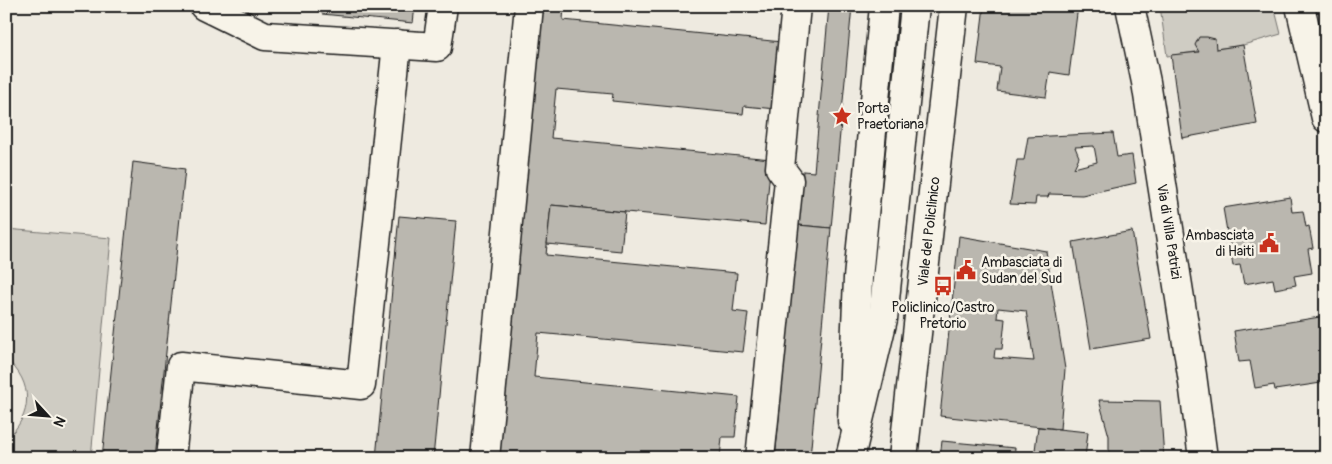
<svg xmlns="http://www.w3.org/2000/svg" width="1332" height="464" font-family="Pangolin,sans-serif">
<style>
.green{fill:#cfccc3;stroke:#767470}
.building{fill:#bab7af;stroke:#1c1c1c;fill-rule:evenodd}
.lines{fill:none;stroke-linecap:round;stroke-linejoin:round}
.minor-casing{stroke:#1c1c1c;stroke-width:31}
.major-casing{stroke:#1c1c1c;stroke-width:31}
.minor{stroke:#f7f3e8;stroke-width:28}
.major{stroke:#f7f3e8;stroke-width:28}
.labels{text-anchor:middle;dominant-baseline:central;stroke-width:5;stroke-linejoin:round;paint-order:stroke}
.poi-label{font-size:14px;fill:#1c1c1c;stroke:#f7f3e8;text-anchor:start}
.street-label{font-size:14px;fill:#1c1c1c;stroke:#f7f3e8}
</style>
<rect width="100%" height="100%" fill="#eeeae0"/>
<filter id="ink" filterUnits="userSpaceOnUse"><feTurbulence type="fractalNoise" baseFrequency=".02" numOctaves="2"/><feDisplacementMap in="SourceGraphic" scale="10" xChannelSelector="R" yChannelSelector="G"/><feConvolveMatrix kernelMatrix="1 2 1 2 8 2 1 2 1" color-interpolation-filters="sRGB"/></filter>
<g filter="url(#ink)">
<g class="green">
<path d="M1160,6H1274L1281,34L1243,45L1167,56Z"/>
<path d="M6,229L111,238L91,458H6V439C33,416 34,382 6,359Z"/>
</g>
<g class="building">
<path d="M322,6H415L413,23L322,14Z"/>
<path d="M538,6H564L563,20L782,42L776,109L744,106L743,114L612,101L613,94L556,89L551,138L771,159L765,225L551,205L546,255L737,273L733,311L748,313L743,352L538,333L534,377L739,397L735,437H722L720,458H552L527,455L526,458H494Z"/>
<path d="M829,6H852L831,228L798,225L803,171L814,172Z"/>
<path d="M984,6H1078L1069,75L1050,72L1046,97L997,91L1000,67L977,64Z"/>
<path d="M1199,37H1207L1215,39L1216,49L1243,45L1257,124L1182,138L1171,55L1199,52L1195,45Z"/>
<path d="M1113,133L1117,157L1132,155L1136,183L1082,195L1049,194L1048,197H1036L1035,205L1010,204L1017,160H1024L1028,137ZM1094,146L1097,162L1074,168L1079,157L1075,147Z"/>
<path d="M133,162L185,169L155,458H102Z"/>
<path d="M1290,197L1292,212L1303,211L1306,227L1309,226L1313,248L1308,249L1312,273L1294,276L1296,285L1275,289L1273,279L1244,284L1240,265L1233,266L1223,208Z"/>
<path d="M551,205L625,212L621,251L547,244Z"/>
<path d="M399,216L456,221L433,458H376Z"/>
<path d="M798,225L831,228L810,458H775Z"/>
<path d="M1132,231L1151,339L1091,349L1073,242Z"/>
<path d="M959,236L1046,251L1065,369L1060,429L940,416ZM998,308L1026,311L1034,361L994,358L995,349H1002L1005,319L997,318Z"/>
<path d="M1326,316V377L1320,378L1321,383L1275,390L1274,385L1255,388L1250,361L1239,362L1234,331Z"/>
<path d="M1099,400L1160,401L1164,458H1109V436Z"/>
<path d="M1038,427L1088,432L1085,458H1034Z"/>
<path d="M942,441L1015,448L1014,458H940Z"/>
</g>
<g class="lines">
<defs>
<g id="minor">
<path d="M204,6L265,36L437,47L443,6"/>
<path id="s1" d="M1130,6L1146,82L1192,375L1203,458"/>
<path d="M1300,6L1326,118"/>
<path d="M852,421L858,278L884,6"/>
<path d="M171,458L181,366L361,385L397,44"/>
<path d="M485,458L529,6"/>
<path d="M760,458L789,180L780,168L796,6"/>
</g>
<g id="major">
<path d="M850,458L883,319L915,6"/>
<path id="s2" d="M903,458L954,6"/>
</g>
</defs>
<use href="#minor" class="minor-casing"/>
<use href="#major" class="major-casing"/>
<use href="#minor" class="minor"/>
<use href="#major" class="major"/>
</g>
</g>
<defs>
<symbol id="sight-bare" viewBox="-9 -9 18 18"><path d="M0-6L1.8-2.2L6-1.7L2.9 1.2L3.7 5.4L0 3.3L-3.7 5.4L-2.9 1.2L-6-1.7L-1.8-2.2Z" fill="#c8321e" stroke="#f7f3e8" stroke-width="2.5" paint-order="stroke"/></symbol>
<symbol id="civic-bare" viewBox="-9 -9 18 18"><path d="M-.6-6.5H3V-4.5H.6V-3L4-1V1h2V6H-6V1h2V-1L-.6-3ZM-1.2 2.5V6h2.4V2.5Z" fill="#c8321e" stroke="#f7f3e8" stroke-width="2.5" paint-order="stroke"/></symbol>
<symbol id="bus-bare" viewBox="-9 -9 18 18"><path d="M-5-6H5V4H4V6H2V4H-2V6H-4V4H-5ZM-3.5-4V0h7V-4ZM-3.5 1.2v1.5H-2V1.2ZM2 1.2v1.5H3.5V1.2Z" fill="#c8321e" stroke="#f7f3e8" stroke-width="2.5" paint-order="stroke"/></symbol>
</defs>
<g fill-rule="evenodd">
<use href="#sight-bare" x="828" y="102" width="28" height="28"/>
<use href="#civic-bare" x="1255" y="229" width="28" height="28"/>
<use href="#civic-bare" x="952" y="256" width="28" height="28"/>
<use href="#bus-bare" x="929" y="272" width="28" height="28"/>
</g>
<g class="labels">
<g class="poi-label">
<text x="857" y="108">Porta<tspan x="857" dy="16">Praetoriana</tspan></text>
<text x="1254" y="235" text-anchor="end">Ambasciata<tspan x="1254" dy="16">di Haiti</tspan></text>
<text x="981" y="262">Ambasciata di<tspan x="981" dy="16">Sudan del Sud</tspan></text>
<text x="943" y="307" text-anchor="middle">Policlinico/Castro<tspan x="943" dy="16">Pretorio</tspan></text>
</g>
<g class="street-label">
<text stroke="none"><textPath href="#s2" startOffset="228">Viale del Policlinico</textPath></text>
<text stroke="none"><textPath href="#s1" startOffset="229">Via di Villa Patrizi</textPath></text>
</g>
</g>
<rect width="1332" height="464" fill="none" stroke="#f7f3e8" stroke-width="25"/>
<rect x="12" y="12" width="1307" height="439" fill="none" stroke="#1c1c1c" stroke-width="2" filter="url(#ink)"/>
<g transform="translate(48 416) rotate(116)" stroke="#f7f3e8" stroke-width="4" paint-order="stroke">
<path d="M0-4L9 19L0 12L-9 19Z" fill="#1c1c1c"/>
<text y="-8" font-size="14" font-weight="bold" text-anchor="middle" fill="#1c1c1c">N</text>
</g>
</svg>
